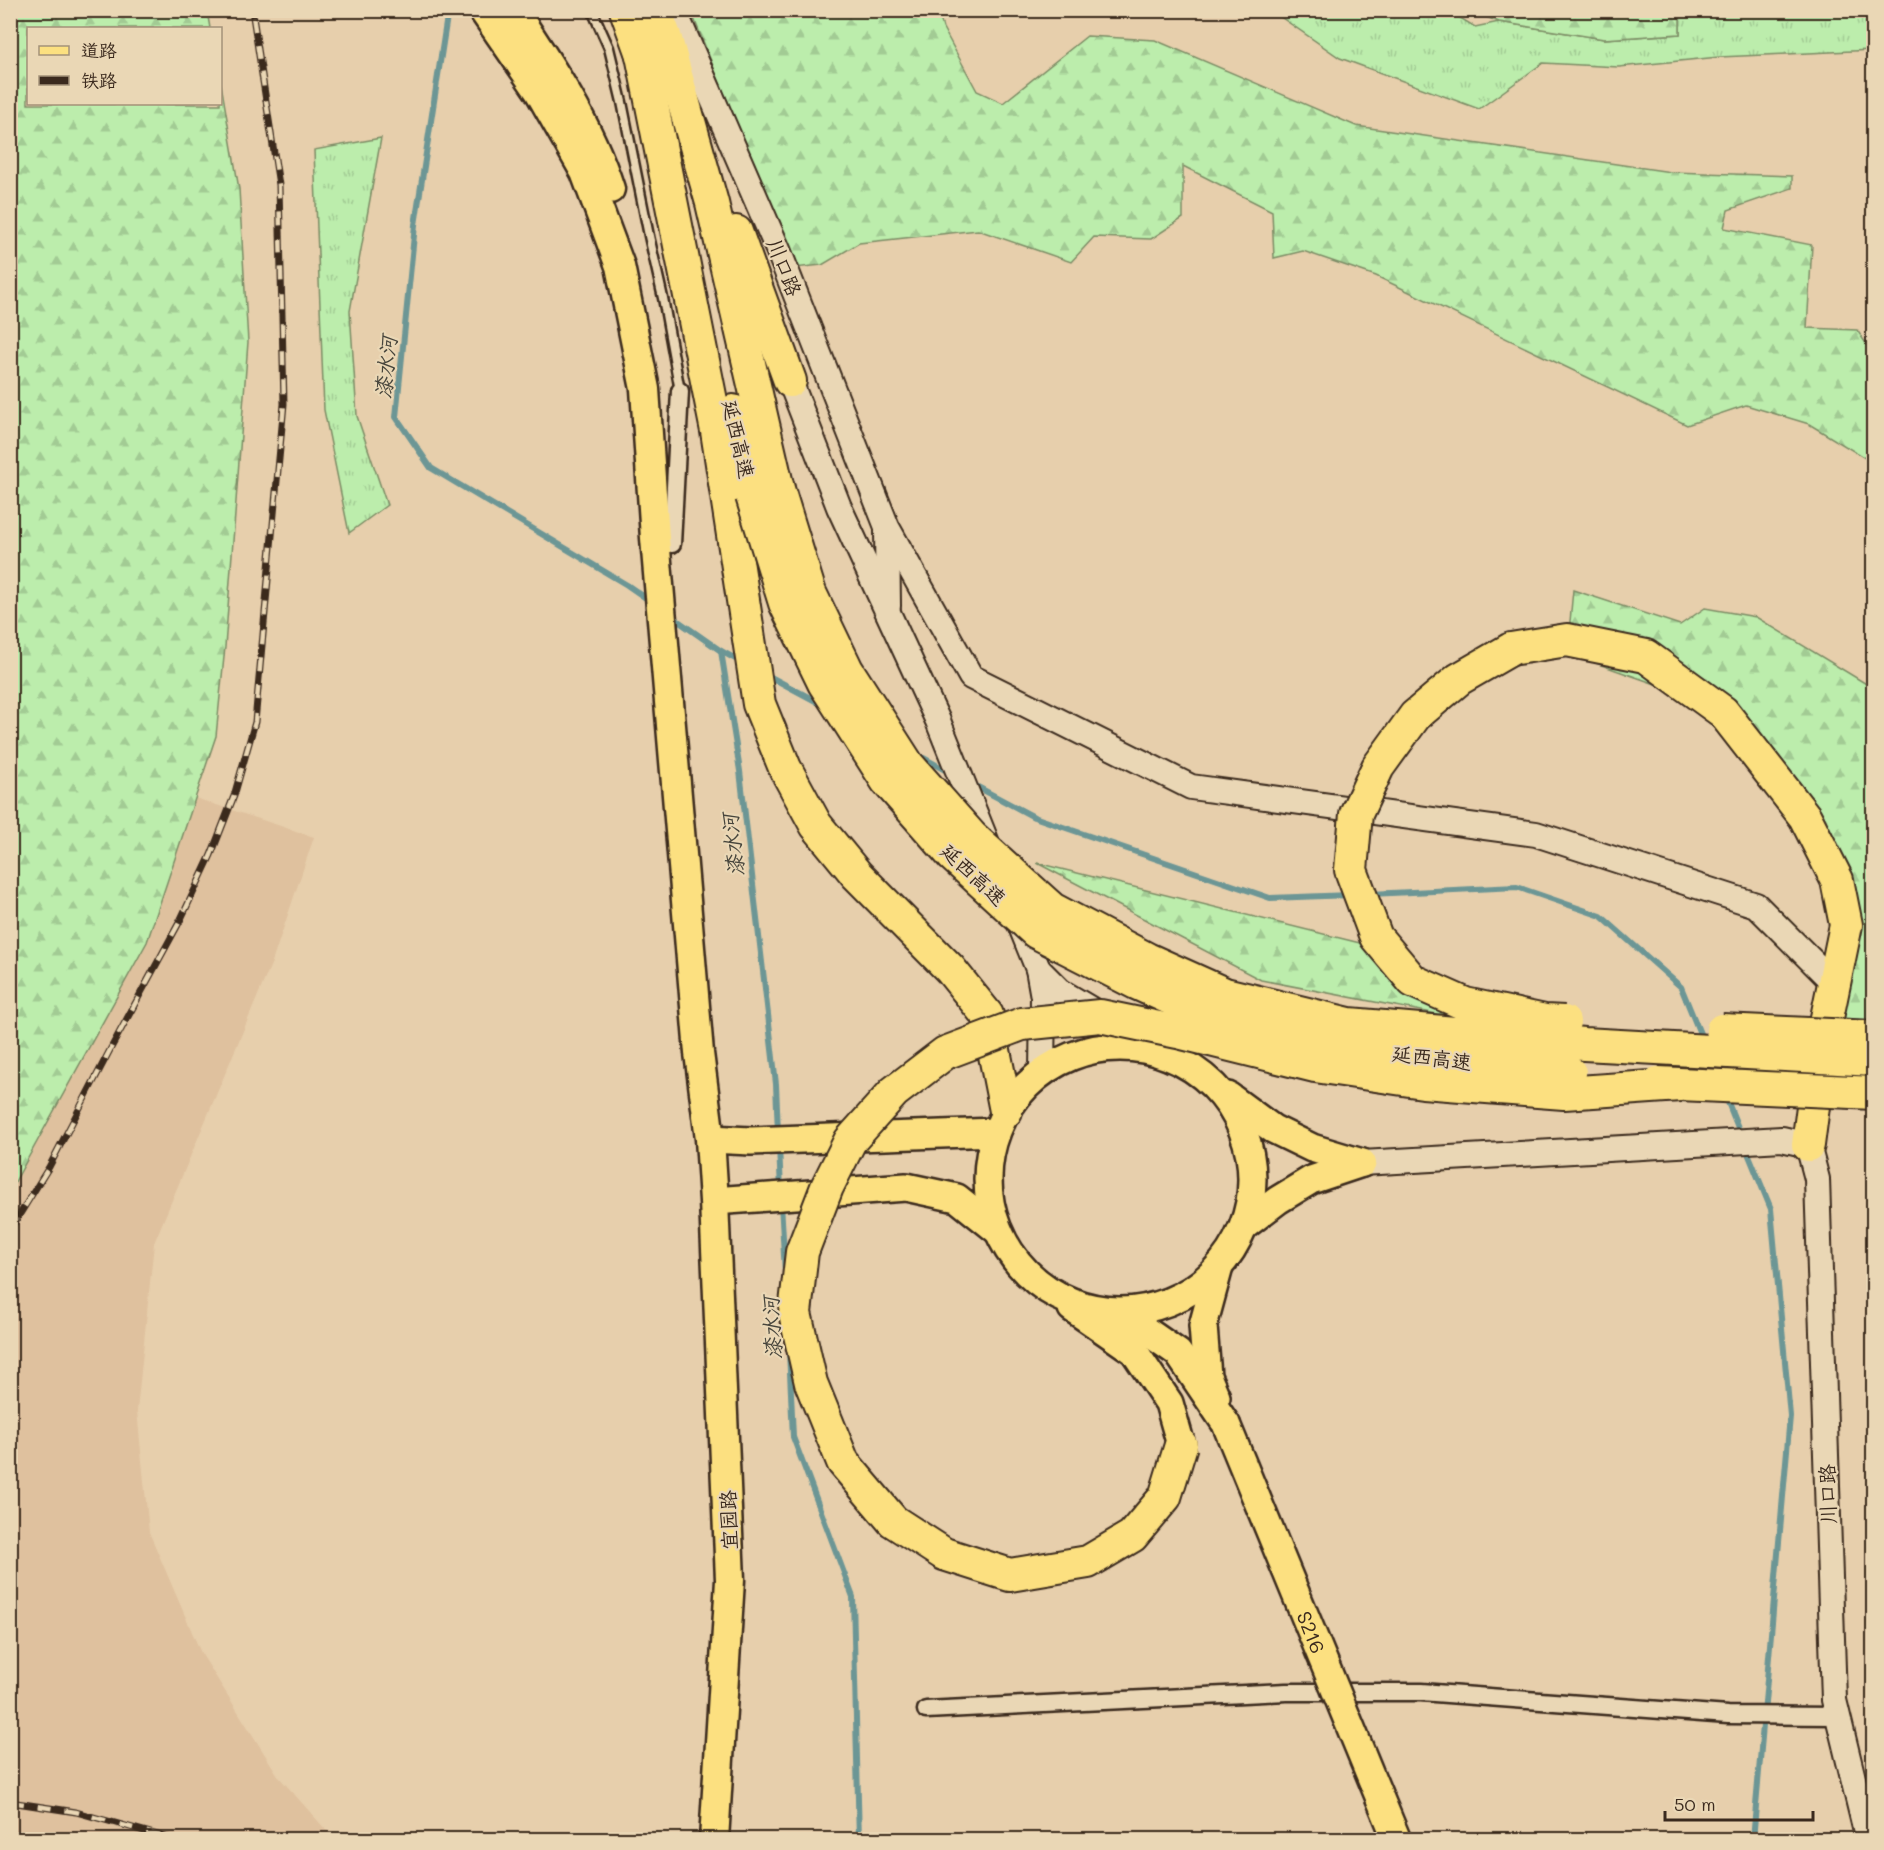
<svg xmlns="http://www.w3.org/2000/svg" width="1884" height="1850" font-family="Mali,'LXGW WenKai TC',sans-serif">
<style>
.built{fill:#dfc19e}
.grass{fill:url(#grass-tufts);stroke:#7c8c65;stroke-width:1.5}
.forest{fill:url(#forest-firs);stroke:#7c8c65;stroke-width:1.5}
.lines{fill:none;stroke-linecap:round;stroke-linejoin:round}
.stream{stroke:#6c9695;stroke-width:6}
.service-casing{stroke:#3b2a1e;stroke-width:13}
.minor-casing{stroke:#3b2a1e;stroke-width:21}
.secondary-casing{stroke:#3b2a1e;stroke-width:28}
.primary-casing{stroke:#3b2a1e;stroke-width:32}
.trunk-casing{stroke:#3b2a1e;stroke-width:33}
.motorway-casing{stroke:#3b2a1e;stroke-width:36}
.service{stroke:#ead7b5;stroke-width:8}
.minor{stroke:#ead7b5;stroke-width:16}
.secondary{stroke:#ead7b5;stroke-width:24}
.primary{stroke:#fce080;stroke-width:27}
.trunk{stroke:#fce080;stroke-width:28}
.motorway{stroke:#fce080;stroke-width:32}
.rail-casing{stroke:#3b2a1e;stroke-width:7}
.rail{stroke:#ead7b5;stroke-width:4.5;stroke-dasharray:14;stroke-linecap:butt}
.primary-bridge-casing{stroke:#3b2a1e;stroke-width:32;stroke-linecap:butt}
.motorway-bridge-casing{stroke:#3b2a1e;stroke-width:36;stroke-linecap:butt}
.primary-bridge{stroke:#fce080;stroke-width:27}
.motorway-bridge{stroke:#fce080;stroke-width:32}
.labels{text-anchor:middle;dominant-baseline:central;stroke-width:4.5;stroke-linejoin:round;paint-order:stroke}
.street-label{font-size:20px;fill:#3b2a1e;stroke:#ead7b5}
.water-label{font-size:21px;font-style:italic;fill:#47453c;stroke:#ead7b5}
</style>
<defs>
<pattern id="grass-tufts" width="24" height="20" patternUnits="userSpaceOnUse" patternTransform="scale(1.5)"><rect width="24" height="20" fill="#bcedac"/><path d="M3 7l-1-3M5 7V3M7 7l1-3M15 17l-1-3M17 17v-4M19 17l1-3" fill="none" stroke="#a2cb94"/></pattern>
<pattern id="forest-firs" width="22" height="20" patternUnits="userSpaceOnUse" patternTransform="scale(1.5)"><rect width="22" height="20" fill="#bcedac"/><path d="M5 1l3.5 6h-7zM16 11l3.5 6h-7z" fill="#a2cb94"/></pattern>
</defs>
<rect width="100%" height="100%" fill="#e7cfac"/>
<filter id="ink" filterUnits="userSpaceOnUse"><feTurbulence type="fractalNoise" baseFrequency=".0167" numOctaves="2"/><feDisplacementMap in="SourceGraphic" scale="12" xChannelSelector="R" yChannelSelector="G"/><feConvolveMatrix kernelMatrix="1 2 1 2 8 2 1 2 1" color-interpolation-filters="sRGB"/></filter>
<g filter="url(#ink)">
<path class="built" d="M192,797L314,837L272,962L154,1243L137,1411L149,1532L201,1653L279,1777L334,1839L88,1840L11,1833V1175Z"/>
<g class="grass">
<path d="M1272,11H1449L1475,27L1499,22L1604,39L1680,34V11H1873V50L1719,57L1619,67L1543,63L1479,109L1340,58Z"/>
<path d="M381,138L350,311L357,416L387,505L349,533L324,410L314,150Z"/>
</g>
<g class="forest">
<path d="M11,10L207,11L210,28H28V104H220L221,84L239,189L248,342L225,647L216,736L147,942L11,1189Z"/>
<path d="M691,11H938L943,28L977,91L1003,103L1087,36L1155,40L1356,126L1671,172L1792,176V188L1728,210L1724,228L1812,245L1807,328L1857,330L1873,354V463L1809,424L1746,405L1687,425L1376,276L1303,251L1274,258L1272,211L1183,166V218L1151,239L1094,237L1071,262L978,230L859,243L822,265L794,268Z"/>
<path d="M1471,11H1680V34L1604,39L1499,22Z"/>
<path d="M1573,590L1680,625L1705,608L1756,617L1873,688V1042L1838,1039L1852,916L1813,824L1681,693L1567,653Z"/>
<path d="M1037,863L1376,947L1468,1020L1261,980Z"/>
</g>
<g class="lines">
<g class="stream">
<path d="M448,10L415,225L396,417L431,468L627,585L653,603"/>
<path d="M671,616L721,651L743,663"/>
<path d="M721,651L740,771L776,1084L778,1133"/>
<path d="M765,674L825,706"/>
<path d="M916,754L949,772"/>
<path d="M972,784L1034,817L1270,898L1351,895"/>
<path d="M1370,894L1517,887L1601,916L1681,987L1703,1041"/>
<path d="M1725,1095L1741,1135"/>
<path d="M779,1146L781,1190"/>
<path d="M1746,1148L1771,1209L1790,1416L1753,1840"/>
<path d="M781,1203L785,1273"/>
<path d="M789,1350L793,1437L853,1597L859,1840"/>
</g>
<defs>
<path id="service" d="M592,10L609,48L622,102L649,236L663,298L680,391"/>
<g id="minor">
<path d="M672,544L680,391"/>
<path d="M926,1710L1286,1692H1421L1728,1715L1838,1716"/>
</g>
<g id="secondary">
<path d="M674,10L779,252L887,527L971,677L1191,787L1536,834L1756,905L1833,982"/>
<path d="M790,381L839,507L938,721L989,848"/>
<path d="M887,530L888,606"/>
<path d="M1017,917L1038,969L1043,997L1042,1072"/>
<path d="M1038,969L1060,991L1170,1056"/>
<path d="M1362,1163L1782,1139L1808,1145L1817,1179L1834,1700L1868,1840"/>
</g>
<g id="primary">
<circle cx="1120" cy="1179" r="132"/>
<path d="M1228,1096L1273,1129L1312,1148L1362,1163"/>
<path d="M710,1139L751,1141L996,1132"/>
<path d="M714,1201L906,1187L957,1198L997,1230"/>
<path d="M1244,1226L1278,1200L1311,1180L1362,1163"/>
<path d="M1072,1308L1134,1351L1169,1403L1181,1445"/>
<path d="M1108,1315L1145,1330L1178,1353L1226,1424"/>
<path d="M1216,1397L1207,1376L1203,1326L1219,1267"/>
</g>
<g id="trunk">
<path d="M483,10L539,91L585,172L620,266L645,389L655,538L699,1053L710,1139L714,1201L730,1580L714,1840"/>
<path d="M513,10C551,67 589,124 610,189"/>
</g>
<g id="motorway">
<path d="M626,10L645,63"/>
<path d="M655,10L665,36L712,203L778,489"/>
<path d="M640,45L717,431L759,704L785,768L816,825L857,875L950,969L987,1015L1006,1111"/>
<path d="M736,232L790,381"/>
<path d="M733,411L752,496"/>
<path d="M1511,649L1567,640L1646,656L1723,712L1805,817L1837,880L1846,925L1820,1052L1808,1145"/>
</g>
</defs>
<use href="#service" class="service-casing"/>
<use href="#minor" class="minor-casing"/>
<use href="#secondary" class="secondary-casing"/>
<use href="#primary" class="primary-casing"/>
<use href="#trunk" class="trunk-casing"/>
<use href="#motorway" class="motorway-casing"/>
<use href="#service" class="service"/>
<use href="#minor" class="minor"/>
<use href="#secondary" class="secondary"/>
<use href="#primary" class="primary"/>
<use href="#trunk" class="trunk"/>
<use href="#motorway" class="motorway"/>
<defs>
<g id="rail">
<path d="M10,1230L49,1167L111,1048L180,921L211,855L234,796L255,722L284,404L279,185L252,10"/>
<path d="M10,1802L76,1812L176,1840"/>
</g>
</defs>
<use href="#rail" class="rail-casing"/>
<use href="#rail" class="rail"/>
<defs>
<g id="primary-bridge">
<path id="s1" d="M1226,1424L1397,1840"/>
</g>
<g id="motorway-bridge">
<path d="M778,489L810,593L847,670L908,765L972,837L1052,909L1147,959L1225,994L1349,1024L1584,1044L1874,1060"/>
<path d="M752,496L785,603L824,683L887,781L953,856L1036,932L1136,983L1214,1018L1315,1040L1425,1057L1570,1073"/>
<path d="M1511,649L1459,679L1415,716L1378,767L1356,814L1351,870L1376,937L1413,981L1465,1004L1545,1021L1564,1022"/>
<path d="M1722,1030L1874,1037"/>
<path d="M1658,1083L1874,1093"/>
<path d="M1181,1445L1165,1497L1132,1536L1088,1562L1010,1575L944,1554L893,1521L843,1462L811,1383L795,1313L802,1252L827,1187L850,1141L894,1092L945,1053L1022,1024L1100,1016L1178,1032L1315,1066L1423,1082L1564,1093L1680,1085"/>
</g>
</defs>
<use href="#primary-bridge" class="primary-bridge-casing"/>
<use href="#motorway-bridge" class="motorway-bridge-casing"/>
<use href="#primary-bridge" class="primary-bridge"/>
<use href="#motorway-bridge" class="motorway-bridge"/>
</g>
</g>
<g class="labels">
<g class="street-label">
<text transform="translate(785 267) rotate(68)">川口路</text>
<text transform="translate(739 439) rotate(77)">延西高速</text>
<text transform="translate(974 874) rotate(43)">延西高速</text>
<text transform="translate(1432 1057) rotate(7)">延西高速</text>
<text transform="translate(1827 1494) rotate(-92)">川口路</text>
<text transform="translate(728 1520) rotate(-92)">宜园路</text>
<text stroke="none"><textPath href="#s1" startOffset="225">S216</textPath></text>
</g>
<g class="water-label">
<text transform="translate(385 367) rotate(-84)">漆水河</text>
<text transform="translate(732 845) rotate(-96)">漆水河</text>
<text transform="translate(771 1328) rotate(-93)">漆水河</text>
</g>
</g>
<rect width="1884" height="1850" fill="none" stroke="#ead7b5" stroke-width="36"/>
<rect x="18" y="18" width="1848" height="1814" fill="none" stroke="#3b2a1e" stroke-width="2" filter="url(#ink)"/>
<rect x="27" y="27" width="195" height="78" fill="#ead7b5" stroke="#a49279" stroke-width="1.5"/>
<rect x="39" y="46" width="30" height="9" fill="#fce080" stroke="#a49279" stroke-width="1.5"/>
<text x="81" y="57" font-size="18" fill="#3b2a1e">道路</text>
<rect x="39" y="76" width="30" height="9" fill="#3b2a1e" stroke="#a49279" stroke-width="1.5"/>
<text x="81" y="87" font-size="18" fill="#3b2a1e">铁路</text>
<path d="M1665 1811v9h148v-9" fill="none" stroke="#3b2a1e" stroke-width="3"/>
<text x="1674" y="1811" font-size="18" fill="#3b2a1e" stroke="#ead7b5" stroke-width="4.5" paint-order="stroke">50 m</text>
</svg>
